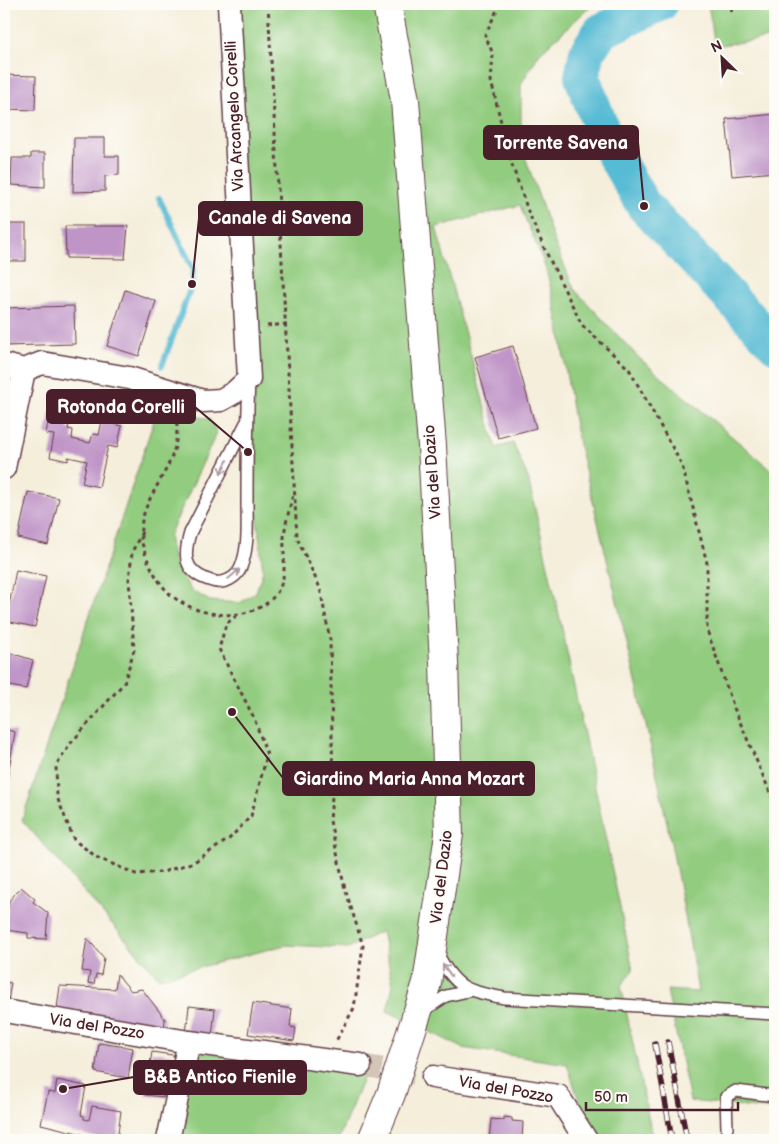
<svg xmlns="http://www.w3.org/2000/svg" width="779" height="1144" font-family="'Balsamiq Sans',sans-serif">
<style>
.green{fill:#92cc7f;stroke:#6e7655}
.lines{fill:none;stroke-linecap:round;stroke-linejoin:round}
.stream{stroke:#56bbd4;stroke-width:6}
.river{stroke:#56bbd4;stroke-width:36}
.building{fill:#bf94c7}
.street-tunnel{stroke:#d3c5b8;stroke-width:22;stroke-dasharray:22 11;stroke-linecap:butt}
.lane-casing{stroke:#643e45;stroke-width:14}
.street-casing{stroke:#643e45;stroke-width:25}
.primary-casing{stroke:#643e45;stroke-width:30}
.path{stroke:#643e45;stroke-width:3;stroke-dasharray:4 4;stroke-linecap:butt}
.lane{stroke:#fff;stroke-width:11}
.street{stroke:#fff;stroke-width:22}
.primary{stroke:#fff;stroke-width:28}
.rail-casing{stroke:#4a1f2b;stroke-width:5.5}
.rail{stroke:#fdfcf7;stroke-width:4;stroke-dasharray:11;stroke-linecap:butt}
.oneway{stroke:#ae9aa0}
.labels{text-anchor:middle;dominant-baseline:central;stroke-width:4;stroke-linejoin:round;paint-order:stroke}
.street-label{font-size:16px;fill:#4a1f2b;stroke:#fdfcf7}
.leader{fill:none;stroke:#4a1f2b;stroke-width:2}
.callout-dot{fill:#4a1f2b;stroke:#fdfcf7;stroke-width:2}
.callout{fill:#4a1f2b;stroke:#4a1f2b;stroke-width:2}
.callout-label{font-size:18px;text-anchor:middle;font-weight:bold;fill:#fff}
</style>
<rect width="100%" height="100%" fill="#fdfcf7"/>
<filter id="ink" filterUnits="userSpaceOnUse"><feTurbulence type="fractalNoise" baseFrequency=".02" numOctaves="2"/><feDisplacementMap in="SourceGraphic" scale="10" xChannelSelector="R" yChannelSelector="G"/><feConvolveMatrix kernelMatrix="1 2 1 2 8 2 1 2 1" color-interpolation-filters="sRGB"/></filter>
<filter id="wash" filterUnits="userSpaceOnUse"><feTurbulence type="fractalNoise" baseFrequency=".0096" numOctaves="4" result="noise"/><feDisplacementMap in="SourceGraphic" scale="20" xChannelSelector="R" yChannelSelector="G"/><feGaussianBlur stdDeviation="1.12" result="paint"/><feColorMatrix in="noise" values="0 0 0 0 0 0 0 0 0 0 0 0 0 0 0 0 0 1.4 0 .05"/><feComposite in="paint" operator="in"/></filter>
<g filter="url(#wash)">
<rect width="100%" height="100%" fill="#f5eedb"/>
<g class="green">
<path d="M222,4H593L539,54L521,84V145L554,241L574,289L639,358L775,473V1110L690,1101L667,990L698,992C669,810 625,632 581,453C567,396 564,338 549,281C543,255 529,230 520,205L436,227L496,448L513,443L528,478L560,619L633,970L621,986L653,1140H592L567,1064L463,1048L387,1011L393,985L382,931L348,948L285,945L159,978L22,820L158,408L209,419L217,432L169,536L174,563L191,590L210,601L240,603L256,592L263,571L246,423Z"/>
<path d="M708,4H775V37L715,46Z"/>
<path d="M194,1045L367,1069L338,1140H178Z"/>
</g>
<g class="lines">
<path class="stream" d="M159,198L193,269L192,284L162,366"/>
<path class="river" d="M660,4L601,31L587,52L582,77L607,143L644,206L775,345"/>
</g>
<g id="blocks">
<g class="building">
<path d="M4,4H9L5,27H4Z"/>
<path d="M4,75L36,76L35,110L4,109Z"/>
<path d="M775,114V172L732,176L726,119Z"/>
<path d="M74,138H105V156H119V175L105,176V191L73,192Z"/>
<path d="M31,153H45V187L11,185L12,158H31Z"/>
<rect x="4" y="224" width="22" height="37"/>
<path d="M65,226H128L125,259L66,258Z"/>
<path d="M125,290L156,301L139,356L107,346Z"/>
<path d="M74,306L75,344L4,346V308Z"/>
<path d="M513,346L536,428L498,438L475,357Z"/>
<path d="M50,411L71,415L68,429L73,430L72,439L90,443L93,434L99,435L102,421L122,426L117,448L108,446L99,487L82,483L87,461L68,457V461L50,457L54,435L46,434Z"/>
<path d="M28,492L59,498L48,545L18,538Z"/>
<path d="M16,570L46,576L35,627L6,621Z"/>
<path d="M4,651L33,660L26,689L4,685Z"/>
<path d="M4,729L15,732L5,794H4Z"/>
<path d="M21,887L35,899L33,902L48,913L46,939L28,938V933L5,930L9,901Z"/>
<path d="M87,938L104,958L101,975L96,974L94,984L88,983L90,972L82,971Z"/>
<path d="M117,974L131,991L142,989L165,1019L164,1030L56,1016L60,986L115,989Z"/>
<path d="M4,982L11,983L7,1008L4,1007Z"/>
<path d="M253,1003L292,1009L290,1027L296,1028L294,1041L248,1034Z"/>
<path d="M189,1006L215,1009L212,1037L186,1034Z"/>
<path d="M99,1043L133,1048L128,1078L95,1072Z"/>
<path d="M152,1052L179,1056L174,1098L145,1095Z"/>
<path d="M57,1080L86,1086L81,1115L84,1116V1119L89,1120L92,1106L121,1111L117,1140H106L41,1124L48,1092L55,1093Z"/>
<path d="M504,1117L512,1118V1121L523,1122L522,1140H489L491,1119L504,1120Z"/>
</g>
</g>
</g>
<g filter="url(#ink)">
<use href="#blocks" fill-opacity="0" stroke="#643e45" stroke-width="1"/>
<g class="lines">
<path class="street-tunnel" d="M360,1065L433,1077"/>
<defs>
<g id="lane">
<path d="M246,423L190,533C184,554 183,570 206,579C211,581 216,583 221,582C230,581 238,575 241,567C249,547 247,524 247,503C247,462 247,421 249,381"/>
<path d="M437,953C456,989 465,990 504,998L775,1014"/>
<path d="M423,1011L446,996L468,991"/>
<path d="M727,1128L726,1097L736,1091L775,1096"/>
</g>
<g id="street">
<path d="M4,365L24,370L42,363L129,378L203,401L221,400L235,392L249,379L229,4"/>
<path d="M4,468L24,370"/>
<path d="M4,1011L189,1042L360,1065"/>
<path d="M433,1077L558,1096L586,1140"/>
<path d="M168,1140L189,1042"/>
</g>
<path id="primary" d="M372,1140L391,1094L427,983L449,834L444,662L432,446L405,100L387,4"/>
</defs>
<use href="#lane" class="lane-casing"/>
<use href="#street" class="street-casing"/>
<use href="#primary" class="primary-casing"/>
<g class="path">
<path d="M268,4L297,538L320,588L330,640L333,784L330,821L344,885L363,946L354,1008L336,1041"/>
<path d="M500,4L485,35L493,54L491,81L510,159L528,211L545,250L582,325L629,369L682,465L707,563V630L734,708L775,804"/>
<path d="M731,12L733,4"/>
<path d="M267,326L286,324"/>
<path d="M176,415C178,427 177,444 172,456C161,485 135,511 142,543C146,559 155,578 166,590C191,618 251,626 276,594C288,578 283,557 284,538C285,523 290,508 293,494"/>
<path d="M142,532L132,552L129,580L134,650L124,683L71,743L56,766L57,797L74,840L98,858L136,874L163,872L194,862L229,839L251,816L267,755L254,718L219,649L226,624L240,613"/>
</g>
<use href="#lane" class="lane"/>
<use href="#street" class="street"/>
<use href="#primary" class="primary"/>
<defs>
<g id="rail">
<path d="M668,1042L687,1140"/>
<path d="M655,1044L672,1140"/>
</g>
</defs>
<use href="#rail" class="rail-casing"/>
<use href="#rail" class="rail"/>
</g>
<defs><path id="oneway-shaft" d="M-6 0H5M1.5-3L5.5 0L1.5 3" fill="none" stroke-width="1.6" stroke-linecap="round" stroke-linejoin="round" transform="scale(1.25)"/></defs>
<g class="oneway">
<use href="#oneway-shaft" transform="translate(224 467) rotate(117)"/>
<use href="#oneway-shaft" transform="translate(234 574) rotate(-40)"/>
<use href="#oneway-shaft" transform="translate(447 970) rotate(-125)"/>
</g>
</g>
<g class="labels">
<g class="street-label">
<text transform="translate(235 116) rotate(-93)">Via Arcangelo Corelli</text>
<text transform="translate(433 472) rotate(-94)">Via del Dazio</text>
<text transform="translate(442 877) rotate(-83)">Via del Dazio</text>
<text transform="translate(97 1027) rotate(9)">Via del Pozzo</text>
<text transform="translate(506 1090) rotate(10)">Via del Pozzo</text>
</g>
</g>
<path class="leader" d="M644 206L638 142M192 284L199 218M248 452L195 407M232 712L283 778M63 1089L134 1077"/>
<g class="callout-dot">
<circle cx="644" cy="206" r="5"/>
<circle cx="192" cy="284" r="5"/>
<circle cx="248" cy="452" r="5"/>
<circle cx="232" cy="712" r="5"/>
<circle cx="63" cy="1089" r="5"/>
</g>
<g class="callout">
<rect x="484" y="126" width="154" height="33" rx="5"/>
<rect x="199" y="202" width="163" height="33" rx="5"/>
<rect x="47" y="390" width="148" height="33" rx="5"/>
<rect x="283" y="762" width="251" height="33" rx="5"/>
<rect x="134" y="1061" width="172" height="33" rx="5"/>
</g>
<g class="callout-label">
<text x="561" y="149">Torrente Savena</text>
<text x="280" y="224">Canale di Savena</text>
<text x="121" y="413">Rotonda Corelli</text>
<text x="409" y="785">Giardino Maria Anna Mozart</text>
<text x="220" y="1083">B&amp;B Antico Fienile</text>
</g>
<rect width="779" height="1144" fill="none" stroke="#fdfcf7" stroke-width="20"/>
<g transform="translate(722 58) rotate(335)" stroke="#fdfcf7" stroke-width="4" paint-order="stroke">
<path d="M0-4L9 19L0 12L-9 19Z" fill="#4a1f2b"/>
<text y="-8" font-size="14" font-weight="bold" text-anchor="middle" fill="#4a1f2b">N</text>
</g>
<path d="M586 1102v8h152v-8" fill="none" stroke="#4a1f2b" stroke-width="2.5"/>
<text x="594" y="1102" font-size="15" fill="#4a1f2b" stroke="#fdfcf7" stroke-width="4" paint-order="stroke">50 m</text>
</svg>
